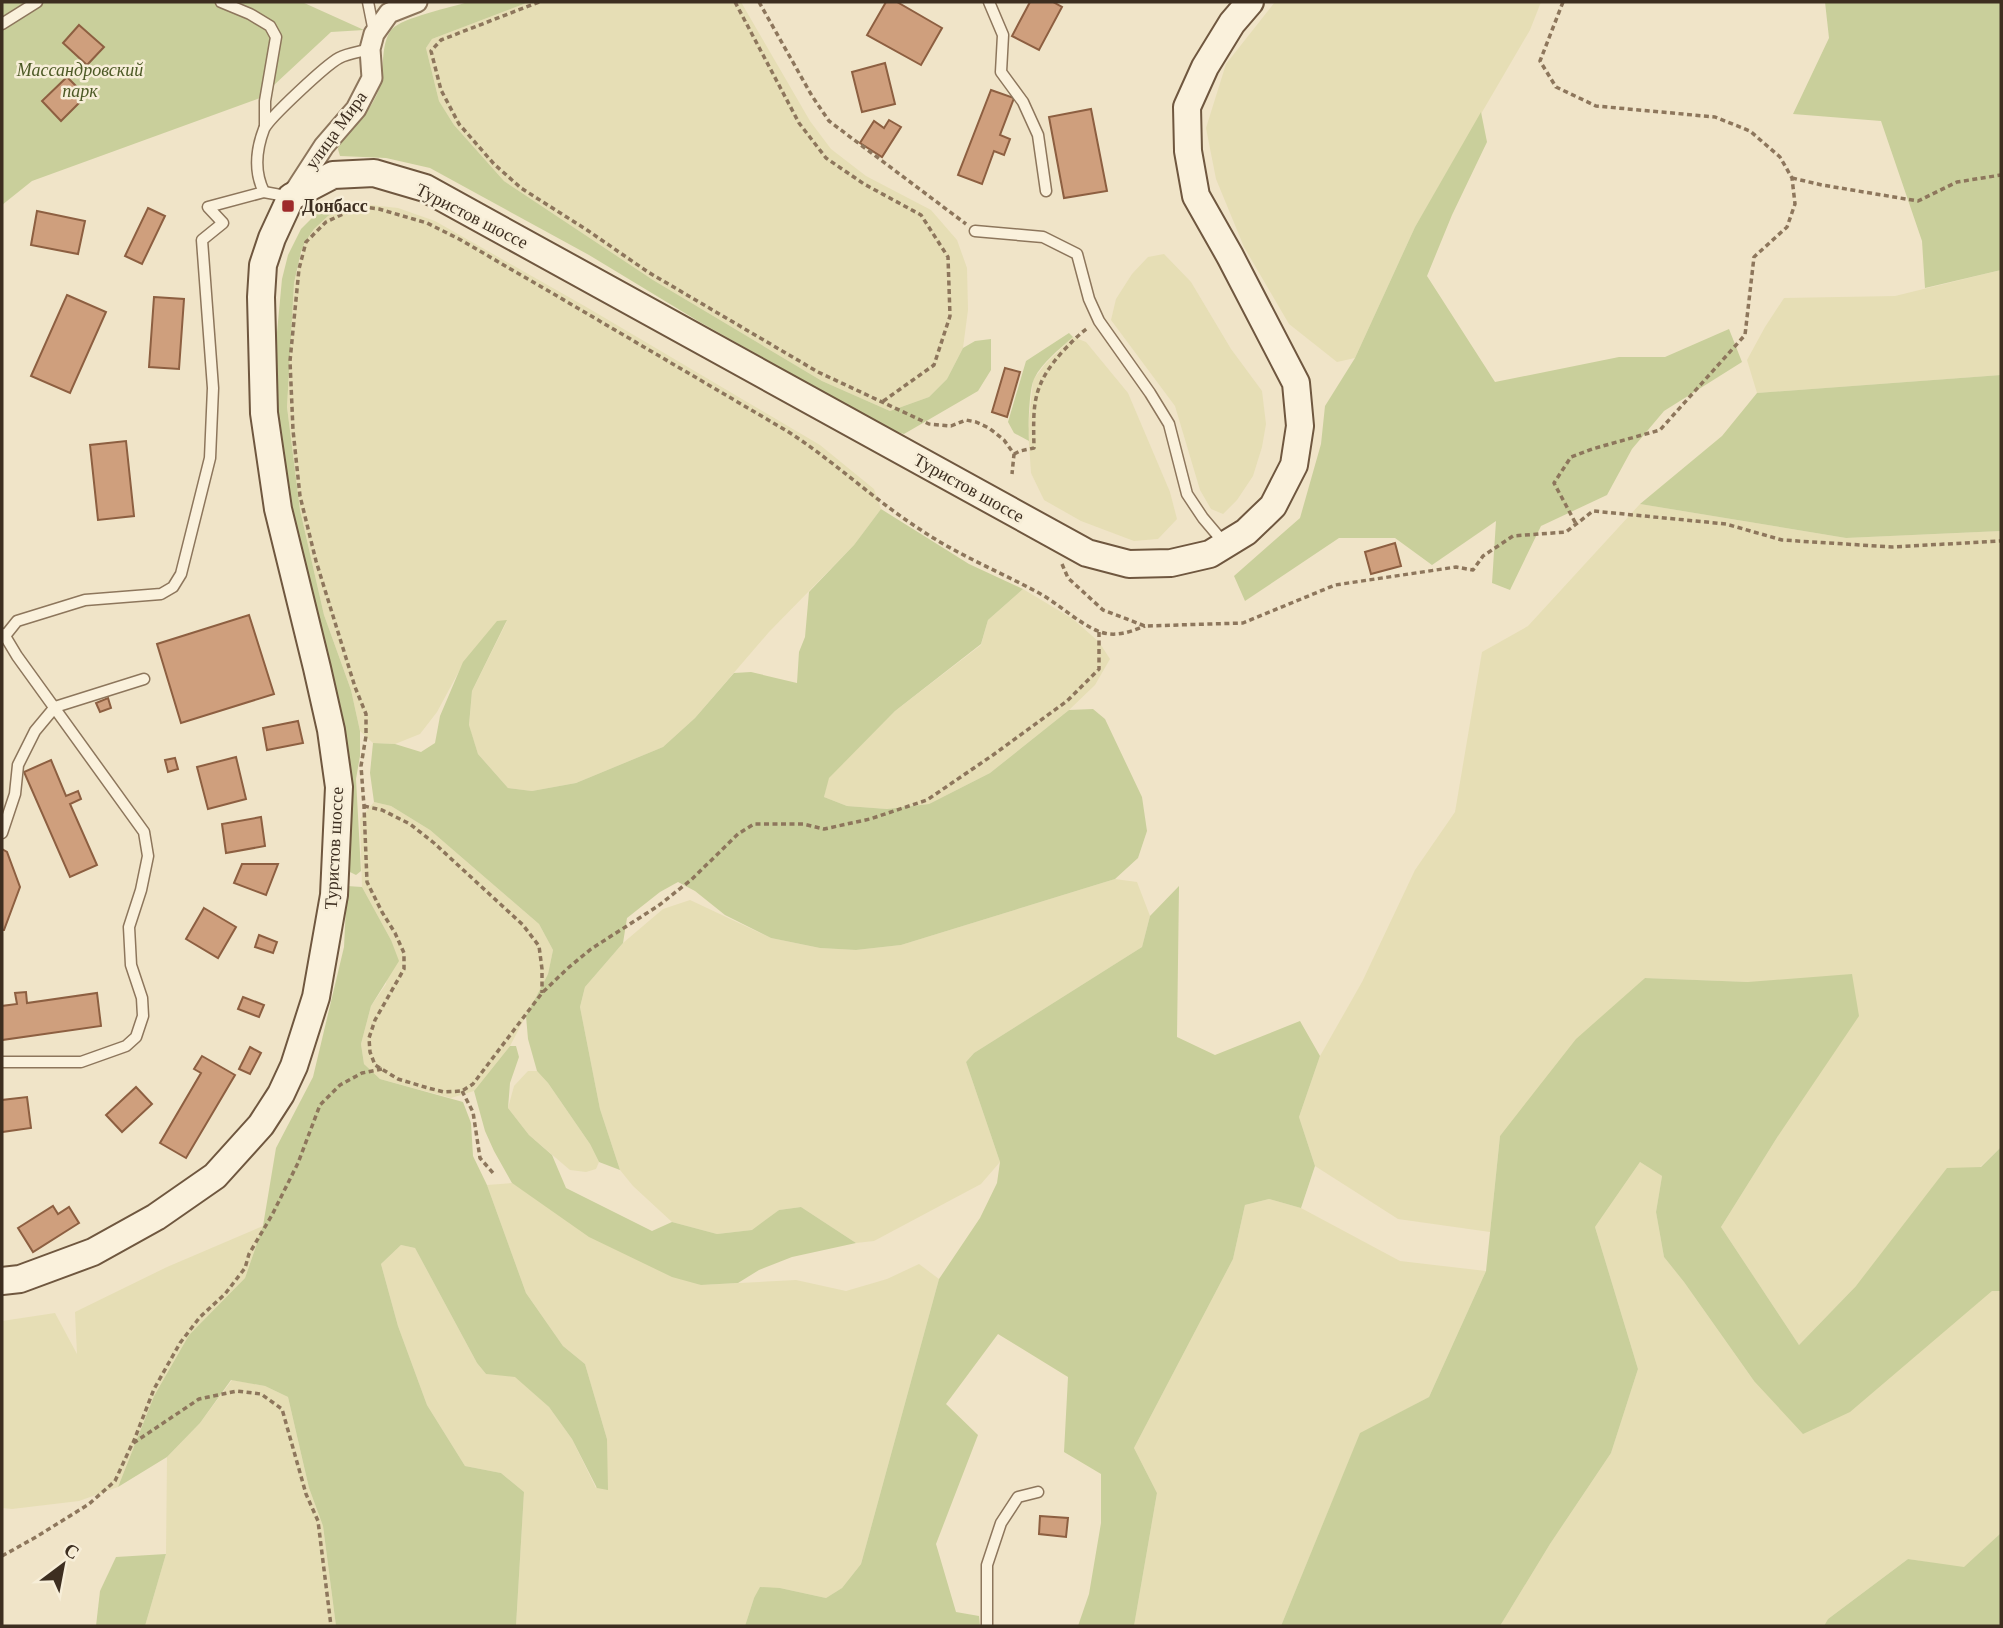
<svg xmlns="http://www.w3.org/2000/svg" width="2003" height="1628" font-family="Georgia,serif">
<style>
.farmland{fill:#e6deb5}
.green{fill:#c9cf9b}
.building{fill:#cf9f7d;stroke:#8d5f41;stroke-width:2}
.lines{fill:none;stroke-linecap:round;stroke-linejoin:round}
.service-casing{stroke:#8d765c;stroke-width:13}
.minor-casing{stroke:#8d765c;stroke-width:23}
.secondary-casing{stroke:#6f573f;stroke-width:30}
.path{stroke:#8d765c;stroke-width:3.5;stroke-dasharray:5 3.5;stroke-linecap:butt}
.service{stroke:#faf1dc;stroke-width:10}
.minor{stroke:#faf1dc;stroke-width:19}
.secondary{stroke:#faf1dc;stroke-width:26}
.poi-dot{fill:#9e2a2b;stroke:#f7eed8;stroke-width:2.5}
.labels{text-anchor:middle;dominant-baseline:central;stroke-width:5;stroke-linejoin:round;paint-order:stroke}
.park-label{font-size:18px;font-style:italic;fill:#4d5a26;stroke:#f7eed8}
.street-label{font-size:18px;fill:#3d2e20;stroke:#f7eed8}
.poi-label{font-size:18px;font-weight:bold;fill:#3d2e20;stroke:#f7eed8;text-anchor:start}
</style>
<rect width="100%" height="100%" fill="#f0e4c8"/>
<g class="farmland">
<path d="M529,2H741L810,121L831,149L866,176L931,210L957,240L967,268L968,310L963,348L947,379L929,397L890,411L822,381L653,280L504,181L454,125L439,101L426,48L432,39Z"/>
<path d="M1275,2H1541L1530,30L1415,227L1355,358L1337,362L1289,324L1244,247L1216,179L1206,128L1226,64Z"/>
<path d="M371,205L398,208L435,221L588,308L820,445L874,489L881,509L854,545L769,632L695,718L663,747L576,783L532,791L508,788L478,754L469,726L472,691L507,621L464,662L437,712L420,734L395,744L373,743L360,731L351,690L324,615L300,510L287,407L294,283L305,242L314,229L328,216L348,206Z"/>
<path d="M1164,254L1191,282L1231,349L1262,391L1266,424L1262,447L1253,476L1237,500L1223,514L1211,509L1200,490L1175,406L1111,320L1116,299L1132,274L1148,257Z"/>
<path d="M2001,270V375L1757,393L1747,360L1765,327L1784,298L1895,296Z"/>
<path d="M1073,337L1086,342L1128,393L1170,492L1177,519L1158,539L1134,541L1081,521L1044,500L1031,473L1028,429L1033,380L1046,363Z"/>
<path d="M1640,504L1846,538L2001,531V1147L1856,1286L1799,1345L1721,1227L1778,1136L1748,982L1645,978L1500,1136L1490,1232L1398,1219L1315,1166L1299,1117L1320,1056L1362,982L1415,870L1455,812L1482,652L1528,626Z"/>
<path d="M1023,589L1073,619L1099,642L1110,659L1095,685L1069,710L990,773L929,804L887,809L847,806L824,797L828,778L895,711L981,645L988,620Z"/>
<path d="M374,802L391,806L430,830L539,924L553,950L548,974L510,1046L474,1091L451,1098L380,1079L364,1064L361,1044L371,1006L386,984L391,940L362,887L360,819Z"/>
<path d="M1115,879L1137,882L1150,916L1142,947L974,1053L966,1062L1000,1162L981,1184L874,1241L856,1243L801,1207L779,1210L753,1230L717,1234L672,1222L633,1186L620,1170L600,1109L580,1007L585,987L623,943L663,909L690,900L771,938L820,948L856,950L901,945Z"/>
<path d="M528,1071H537L548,1083L590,1144L599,1162L596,1169L586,1172L570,1170L529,1135L508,1108L514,1086Z"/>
<path d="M1640,1162L1662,1176L1656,1212L1664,1257L1684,1282L1754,1381L1992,1291H2001V1533L1964,1568L1908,1559L1828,1619L1824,1626H1500L1550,1544L1611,1453L1638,1369L1595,1227Z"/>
<path d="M512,1183L535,1198L701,1285L796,1280L846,1291L887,1279L919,1264L939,1279L861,1564L842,1588L826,1598L780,1588L754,1598L745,1626H516L524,1492L501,1473L465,1466L427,1405L398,1326L381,1264L401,1245L415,1248L477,1363L486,1374L515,1376L549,1407L572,1439L596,1488L607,1439L585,1364L563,1346L526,1293L487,1185Z"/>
<path d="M1269,1199L1301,1208L1400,1261L1486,1271L1429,1397L1360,1434L1281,1626H1134L1157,1493L1134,1448L1233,1259L1245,1205Z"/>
<path d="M263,1226L245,1278L189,1335L154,1396L118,1487L79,1501L12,1509L2,1508V1321L55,1313L77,1354L75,1312L167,1267Z"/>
<path d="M232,1380L265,1386L288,1397L309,1488L323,1526L336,1626H145L166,1554L167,1457L200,1423Z"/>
</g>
<g class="green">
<path d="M2,2H302L364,30L331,32L260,98L32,181L2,205Z"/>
<path d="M468,2H529L432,39L426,48L439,101L454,125L504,181L653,280L822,381L890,411L929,397L947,379L963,348L975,341L991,339V370L978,391L904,434L891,430L698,321L589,255L430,168L386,158L340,156L338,149L339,144C356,125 375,107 381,82C384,66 381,42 392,29C402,18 452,7 468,2Z"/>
<path d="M1825,2H2001V270L1925,288L1922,241L1881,121L1793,114L1829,38Z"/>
<path d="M1481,112L1487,142L1452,215L1427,276L1495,382L1619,357H1665L1729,329L1742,362L1664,411L1632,449L1607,495L1541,526L1510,590L1492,583L1496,521L1432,565L1395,538H1339L1245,601L1234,576L1300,518L1321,444L1325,406L1355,358L1415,227Z"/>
<path d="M324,206H348L328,216L314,229L305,242L301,252L294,283L287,407L300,510L324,615L351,690L360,731V756L356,779L361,871L356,875L348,871L289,523L273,375L282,279L288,255L301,229Z"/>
<path d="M1069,333L1073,337C1060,349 1042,362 1034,379C1029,389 1028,429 1029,441L1014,433L1008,422L1026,361Z"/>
<path d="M2001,375V531L1846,538L1640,504L1722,436L1757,393Z"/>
<path d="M881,509L969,564L1023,589L988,620L981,644L895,711L829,778L824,797L847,806L887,809L929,804L990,773L1069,710L1093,709L1105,719L1142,797L1147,831L1138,858L1115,879L901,945L856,950L820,948L771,938L725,915L695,891L678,882L660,892L627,918L623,943L585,987L580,1007L600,1109L620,1170L599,1162L590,1144L548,1083L537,1071L528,1039L526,1016L548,974L553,950L539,924L430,830L391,806L374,802L370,773L373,743L395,744L421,752L435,743L440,716L463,662L497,621L507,620L472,691L469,725L478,754L508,788L532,791L576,783L663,747L695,718L734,673L751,672L797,683L799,652L805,637L809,592L854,545Z"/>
<path d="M347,886L362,887L391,940L399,961L371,1006L361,1044L364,1064L380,1079L463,1102L471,1123L473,1156L487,1185L526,1293L563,1346L585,1364L607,1439L608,1490L597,1488L572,1439L549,1407L515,1377L486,1374L477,1363L415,1248L401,1245L381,1264L398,1326L427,1405L465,1466L501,1473L524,1492L516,1626H336L323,1526L309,1488L288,1397L265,1386L231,1380L200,1423L167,1457L118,1487L154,1396L189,1335L245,1278L263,1226L276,1148L313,1077L344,947Z"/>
<path d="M1179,886L1177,1037L1215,1055L1300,1021L1320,1056L1299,1117L1315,1166L1301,1208L1269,1199L1245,1205L1233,1259L1134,1448L1157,1493L1134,1626H1078L1089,1594L1101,1523V1474L1064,1452L1068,1377L998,1334L946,1404L978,1435L936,1544L956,1612L979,1616L980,1626H745L754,1598L760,1587L780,1588L826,1598L842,1588L861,1564L939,1279L980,1218L997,1183L1000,1162L966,1062L974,1053L1142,947L1150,916Z"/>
<path d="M1852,974L1859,1016L1778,1136L1721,1227L1799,1345L1856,1286L1947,1168L1981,1167L2001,1147V1291H1992L1850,1412L1803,1434L1754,1381L1684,1282L1664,1257L1656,1212L1662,1176L1640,1162L1595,1227L1638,1369L1611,1453L1550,1544L1500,1626H1281L1360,1433L1429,1397L1486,1271L1500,1136L1576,1039L1645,978L1748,982Z"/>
<path d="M510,1046H516L519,1057L510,1083L508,1108L529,1135L552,1155L566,1188L652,1231L672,1222L717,1234L752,1230L779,1210L801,1207L856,1243L792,1257L759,1270L738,1283L701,1285L672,1277L589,1237L512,1183L494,1151L485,1131L474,1091Z"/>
<path d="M2001,1533V1626H1824L1828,1619L1908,1559L1964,1567Z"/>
<path d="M166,1554L145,1626H96L100,1591L116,1557Z"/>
</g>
<g class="building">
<path d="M886,2H897L942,28L921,65L867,35Z"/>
<path d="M1030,2H1053L1062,7L1039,50L1012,36Z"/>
<path d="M79,25L104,47L87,65L63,43Z"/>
<path d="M885,63L895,104L862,112L852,72Z"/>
<path d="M67,77L86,96L61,121L42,101Z"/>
<path d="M991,90L1014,98L1000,135L1010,139L1004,155L994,151L982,184L958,175Z"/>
<path d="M1091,109L1107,191L1064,198L1049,117Z"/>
<path d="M889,120L901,127L882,157L860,143L874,121L884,128Z"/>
<path d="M148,208L165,216L142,264L125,256Z"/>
<path d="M37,211L85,221L78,254L31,245Z"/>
<path d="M67,295L106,312L70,393L31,376Z"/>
<path d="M154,297L184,299L179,369L149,367Z"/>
<path d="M1005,368L1020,372L1007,417L992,412Z"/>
<path d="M126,441L134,516L98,520L90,445Z"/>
<path d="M1395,543L1401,566L1371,574L1365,552Z"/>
<path d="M249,615L274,694L181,723L157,644Z"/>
<path d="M108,698L111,708L100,712L96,703Z"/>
<path d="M298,721L303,743L267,750L263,728Z"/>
<path d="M236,757L246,799L208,809L197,767Z"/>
<path d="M175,758L178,769L168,772L165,760Z"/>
<path d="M51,760L66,796L78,791L81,799L70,804L97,865L70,877L24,772Z"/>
<path d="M261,817L265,846L226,853L222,824Z"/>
<path d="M2,849L7,852L20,887L4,930H2Z"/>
<path d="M242,864H278L266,895L234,883Z"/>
<path d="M204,908L236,927L218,958L186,939Z"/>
<path d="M259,935L277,942L273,953L255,947Z"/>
<path d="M26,992L27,1003L97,993L101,1026L2,1040V1006L17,1004L15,993Z"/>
<path d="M243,997L264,1005L259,1017L238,1009Z"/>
<path d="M250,1047L261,1053L250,1074L239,1069Z"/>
<path d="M202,1056L235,1075L186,1158L160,1143L201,1073L194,1069Z"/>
<path d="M136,1087L152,1104L122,1132L106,1115Z"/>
<path d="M27,1097L31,1128L2,1132V1100Z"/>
<path d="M53,1206L58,1214L69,1207L79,1223L33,1252L18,1228Z"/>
<path d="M1040,1516L1068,1518L1066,1537L1039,1534Z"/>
</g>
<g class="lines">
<defs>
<g id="service">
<path d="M221,2L250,14L270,26L276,37L265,101V126"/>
<path d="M368,2L374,32"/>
<path d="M989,2L1003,35L1001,72L1023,102L1038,135L1046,191"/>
<path d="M2,24L37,2"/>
<path d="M264,192C254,172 256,150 264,129C269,118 326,65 339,58C348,53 360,52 370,49"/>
<path d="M975,231L1043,237L1077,254L1089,299L1099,321L1150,393L1169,424L1187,494L1203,518L1225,544"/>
<path d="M2,634L5,636L17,656L144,832L148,856L141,890L129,927L131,965L142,998L143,1016L136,1037L126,1046L81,1062H2"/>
<path d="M5,636L17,621L85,600L161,594L173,587L181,574L210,458L213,388L202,240L223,223L208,207L264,192L291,197"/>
<path d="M2,833L15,794L18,765L35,731L55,707L144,679"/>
<path d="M987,1626V1565L1001,1523L1018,1497L1038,1492"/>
</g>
<path id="minor" d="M291,197L324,146L356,109L372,78L370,49L374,34L389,13L417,2"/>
<path id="secondary" d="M2,1281L20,1279L93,1252L156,1217L215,1176L261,1125L281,1094L294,1066L316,997L334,895L339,787L331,730L317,668L278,509L264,413L261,297L263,265L272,238L291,197L333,175L374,173L425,188L1087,553L1129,564L1171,563L1210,554L1246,532L1273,506L1294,465L1300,426L1296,383L1230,256L1196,196L1188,151L1187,107L1205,67L1232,23L1250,2"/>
</defs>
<use href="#service" class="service-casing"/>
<use href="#minor" class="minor-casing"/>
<use href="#secondary" class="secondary-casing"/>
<g class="path">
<path d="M539,2L441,40L431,51L441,90L459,124L494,164L521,188L587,230L648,272L818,372L929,424L951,426L966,420L976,422L989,428L1004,440L1014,454L1012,474"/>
<path d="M735,2L799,123L826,158L864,184L921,215L948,257L950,316L934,365L882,402"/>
<path d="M759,2L812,96L829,121L966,224"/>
<path d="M1563,2L1540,61L1556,87L1596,106L1715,117L1750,131L1780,157L1792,178L1795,204L1787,227L1754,257L1745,335L1660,430L1592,449L1571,457L1554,483L1576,524"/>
<path d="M1792,178L1822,185L1918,201L1957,182L2001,175"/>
<path d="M1014,454L1020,451L1034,448C1033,404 1032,385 1064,350C1072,342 1079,334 1089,327"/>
<path d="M1062,564L1068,578L1103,610L1145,626L1243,623L1335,585L1456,567L1473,570L1483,556L1513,536L1566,532L1593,511L1726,524L1782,540L1892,547L2001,541"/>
<path d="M1099,632V669L1067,701L993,755L927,800L870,819L824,829L803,824H754L738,834L691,880L658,906L591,949L568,968L542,993L473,1084L462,1091L444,1092L428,1088L398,1079L375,1065L370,1052L369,1038L375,1020L404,969V953L395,933L382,912L367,882L364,806L361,766L366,736V714L355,687L316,561L300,496L293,430L290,361L299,269L306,242L326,222L345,213L364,207L379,209L427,223L459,239L552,293L787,431C834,461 874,500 921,530C958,555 1000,572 1039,593C1059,604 1078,623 1098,631C1114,638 1130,632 1145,626"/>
<path d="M364,806L382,810L410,824L434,843L523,925L539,946L542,969V993"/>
<path d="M462,1091L473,1112L480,1158L493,1173"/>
<path d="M133,1443L154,1389L180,1343L200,1317L225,1294L245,1268L249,1254L272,1215L298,1163L320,1105L340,1085L362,1073L382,1069"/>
<path d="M2,1556L36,1537L89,1504L115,1481L132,1444L199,1399L237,1391L261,1394L282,1409L306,1494L318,1521L331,1626"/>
</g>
<use href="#service" class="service"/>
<use href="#minor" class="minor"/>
<use href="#secondary" class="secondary"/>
</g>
<rect class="poi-dot" x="281" y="199" width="14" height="14" rx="3.5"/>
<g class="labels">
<g class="park-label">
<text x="80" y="70">Массандровский<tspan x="80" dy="21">парк</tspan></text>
</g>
<g class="street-label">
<text transform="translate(336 130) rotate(-54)">улица Мира</text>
<text transform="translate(472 216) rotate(27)">Туристов шоссе</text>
<text transform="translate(969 488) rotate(29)">Туристов шоссе</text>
<text transform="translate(334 848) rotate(-87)">Туристов шоссе</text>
</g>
<g class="poi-label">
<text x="302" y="206">Донбасс</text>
</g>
</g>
<rect width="2003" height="1628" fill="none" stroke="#3d2e20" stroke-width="7"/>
<g transform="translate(63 1565) rotate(32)" stroke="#f7eed8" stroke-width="5" paint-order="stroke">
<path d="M0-5L12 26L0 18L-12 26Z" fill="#3d2e20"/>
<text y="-10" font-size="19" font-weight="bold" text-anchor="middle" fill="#3d2e20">С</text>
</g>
</svg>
